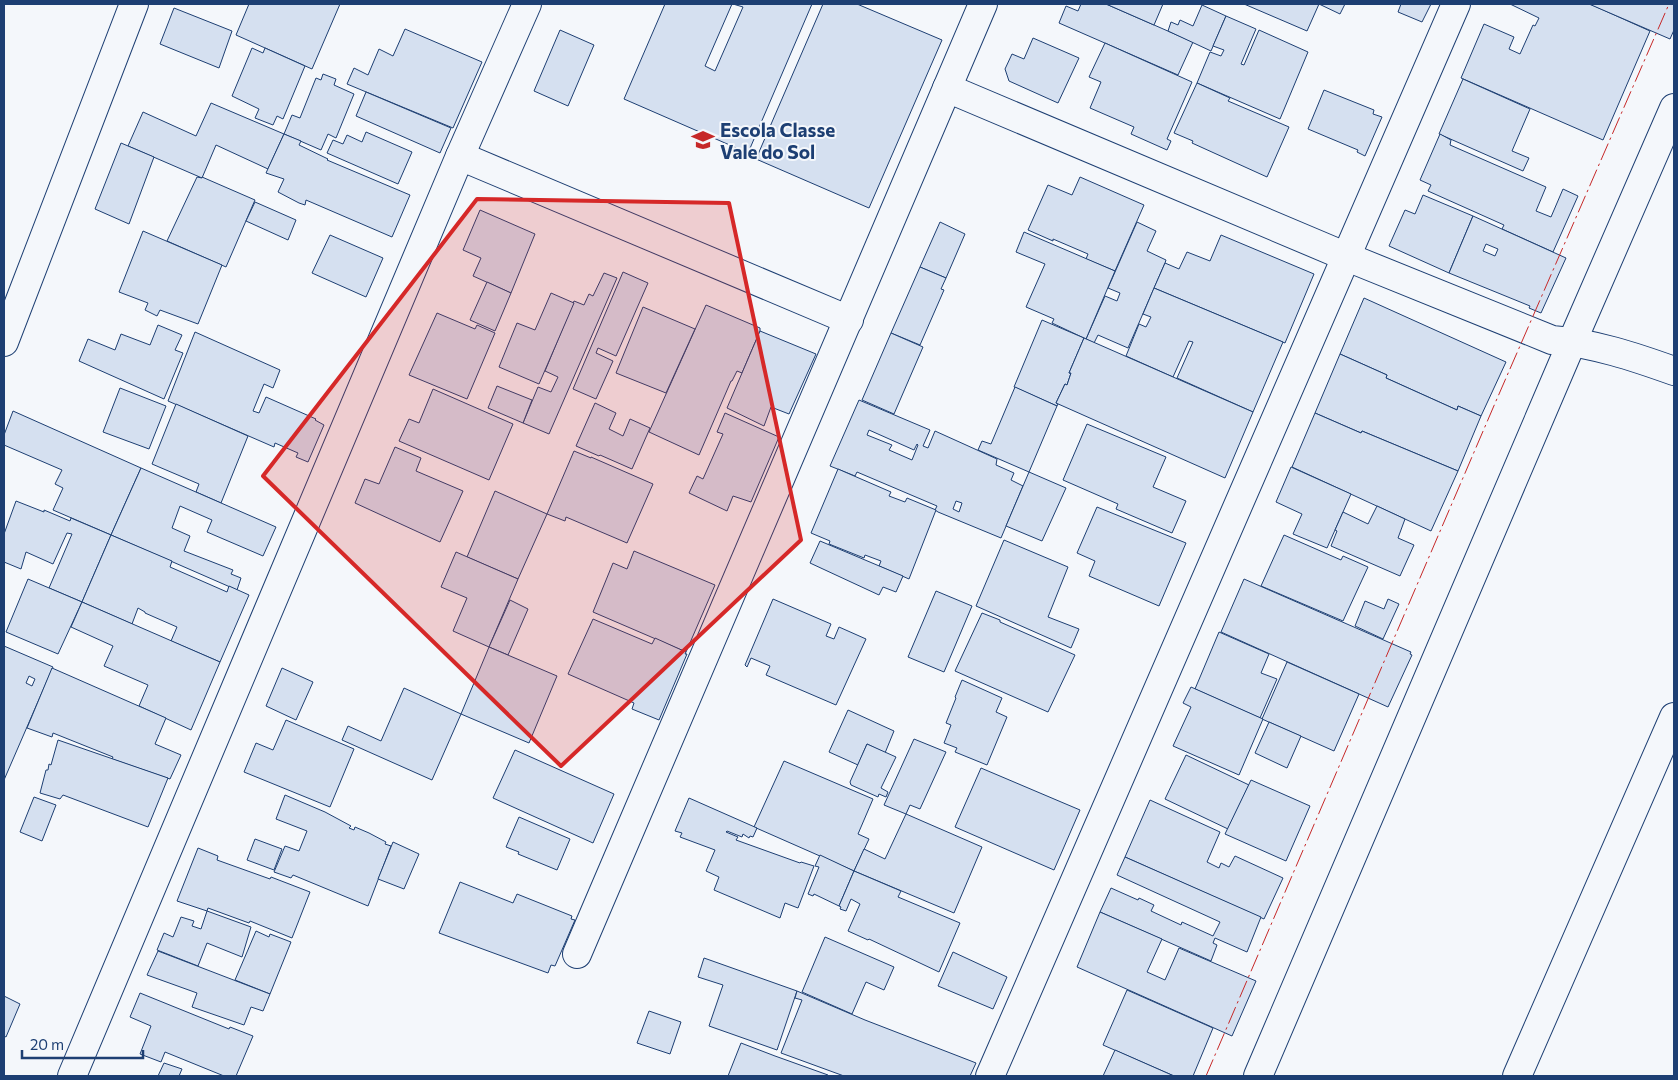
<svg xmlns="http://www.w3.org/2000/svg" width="1678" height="1080" font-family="Commissioner,sans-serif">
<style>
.building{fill:#d5e0f0;stroke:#1d3f73;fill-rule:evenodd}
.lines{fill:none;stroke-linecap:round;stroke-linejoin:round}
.minor-casing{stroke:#1d3f73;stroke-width:30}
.primary-casing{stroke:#1d3f73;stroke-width:30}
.minor{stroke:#f4f7fb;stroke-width:28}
.primary{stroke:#f4f7fb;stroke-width:28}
.power{stroke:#c62828;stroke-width:1;stroke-dasharray:18 4 2.5 4;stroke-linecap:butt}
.marked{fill:#d62828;fill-opacity:0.2;stroke:#d62828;stroke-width:4;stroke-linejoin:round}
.labels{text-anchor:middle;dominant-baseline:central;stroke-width:4;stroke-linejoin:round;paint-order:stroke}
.poi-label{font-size:19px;font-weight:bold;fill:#1d3f73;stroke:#f4f7fb;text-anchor:start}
</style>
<rect width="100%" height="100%" fill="#f4f7fb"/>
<g class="building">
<path d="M249,4H340L312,69L236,35Z"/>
<path d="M665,4H732L705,66L715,71L743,7L733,4H812L748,153L624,99Z"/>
<path d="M823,4H857L942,40L869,208L756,159Z"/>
<path d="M1081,4H1106L1193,42L1178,75L1059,23L1066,6L1078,11Z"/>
<path d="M1106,4H1163L1154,25Z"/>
<path d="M1244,4H1345L1340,14L1319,4L1307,31Z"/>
<path d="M1401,4H1431L1422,22L1398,12Z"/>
<path d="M1510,4H1590L1650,31L1603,140L1461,78L1484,24L1514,37L1509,49L1520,54L1533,25L1535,26L1539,18Z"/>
<path d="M1589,4H1674V30L1670,39Z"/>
<path d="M1202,5L1226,16L1211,51L1168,31L1171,22L1178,25L1180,20L1193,26Z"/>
<path d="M174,8L232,31L219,68L160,44Z"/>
<path d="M1226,16L1256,29L1241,64L1244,65L1259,30L1308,52L1280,119L1197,83L1210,52L1221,56L1224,50L1213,46Z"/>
<path d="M405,29L482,62L453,128L347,84L354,68L368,75L379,49L393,56Z"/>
<path d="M560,30L594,45L568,106L534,91Z"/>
<path d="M1033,38L1079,58L1058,103L1009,81L1005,69L1012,54L1024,59Z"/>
<path d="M1105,43L1192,82L1167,139L1171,141L1167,150L1131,134L1134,127L1090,108L1101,82L1089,77Z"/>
<path d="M252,48L263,53L265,48L305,66L283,119L277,116L273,125L255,118L259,109L232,96Z"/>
<path d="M323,74L336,79L334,85L354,94L336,138L328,134L321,150L284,134L292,115L300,118L316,78L321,80Z"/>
<path d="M1463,79L1530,109L1512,151L1529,158L1523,171L1439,134Z"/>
<path d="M1197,83L1230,98L1228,101L1289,127L1267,177L1192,143L1193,141L1174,133Z"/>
<path d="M1324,90L1374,110L1373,114L1382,117L1365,156L1357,152L1358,150L1308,129Z"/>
<path d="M366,92L451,128L440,153L356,116Z"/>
<path d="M211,103L284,134L268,169L216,145L202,178L128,146L143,112L196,136Z"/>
<path d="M366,132L412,152L398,184L327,153L333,140L343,144L347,135L362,142Z"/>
<path d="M284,134L301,141L299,145L328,159L327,160L410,195L392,237L306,200L305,205L299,203L278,192L284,179L266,173Z"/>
<path d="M1440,134L1451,140L1450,145L1546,187L1536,211L1551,217L1563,189L1578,196L1553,252L1502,229L1504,225L1428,191L1431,185L1420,180Z"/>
<path d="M121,143L154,157L129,224L95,209Z"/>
<path d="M197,177L202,178V177L255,200L226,267L167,241Z"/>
<path d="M1080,177L1144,205L1115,271L1086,259L1088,254L1053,239V241L1028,230L1048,185L1072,195Z"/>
<path d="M1423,195L1473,216L1449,273L1389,246L1405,210L1415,214Z"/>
<path d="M255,202L296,220L288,240L246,221Z"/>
<path d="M480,210L535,234L511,293L473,276L481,258L463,250Z"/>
<path d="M1473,216L1566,258L1541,313L1529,308L1530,306L1449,273ZM1486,244L1498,249L1495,256L1483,251Z"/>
<path d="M940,222L965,234L946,278L920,267Z"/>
<path d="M1137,222L1156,231L1147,251L1166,260L1165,263L1128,348L1098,335L1094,343L1086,339L1105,296L1117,301L1120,293L1108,288Z"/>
<path d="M143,231L222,265L198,324L160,310L157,316L145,310L148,303L119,292Z"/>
<path d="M1024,232L1115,271L1086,339L1052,323L1054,319L1026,307L1045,264L1016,252Z"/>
<path d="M330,235L383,258L366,297L312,273Z"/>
<path d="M1221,235L1314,274L1285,343L1154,288L1165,263L1179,269L1187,252L1210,261Z"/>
<path d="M920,267L946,278L941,289L944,290L920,345L891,333Z"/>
<path d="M623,272L648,283L616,356L598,348L596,353L613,361L596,399L573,389Z"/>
<path d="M604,273L617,278L549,434L523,423L538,387L551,392L558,377L545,371L574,301L584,305L589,294L593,296Z"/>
<path d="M487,282L511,293L495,331L470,320Z"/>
<path d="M1154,288L1283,342L1253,412L1177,378L1193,342L1189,341L1173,377L1126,356L1139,324L1146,327L1151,317L1143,314Z"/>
<path d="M551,293L574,303L539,384L499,367L517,323L535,330Z"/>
<path d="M1364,298L1506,362L1481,416L1458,406L1457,410L1386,378L1387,375L1340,354Z"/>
<path d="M706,305L760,328V331L742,373L737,371L732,381H731L699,455L649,432Z"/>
<path d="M643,307L695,329L666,393L616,373Z"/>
<path d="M437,313L475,329L477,325L495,333L467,399L409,375Z"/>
<path d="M1042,320L1084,338L1069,373H1071L1067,385L1065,384L1056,403L1058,404L1057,406L1014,387Z"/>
<path d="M158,325L182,335L175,350L183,353L164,399L79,361L88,339L115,350L121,334L150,345Z"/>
<path d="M760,331L816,354L789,414L771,407L764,426L727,408Z"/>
<path d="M195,332L280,370L273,388L264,384L253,411L259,413L266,397L316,419L315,420L324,425L308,462L296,457L298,453L275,443L274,447L168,401Z"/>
<path d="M891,333L923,347L894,414L862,400Z"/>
<path d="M1084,338L1253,412L1225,478L1056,403L1065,384L1067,385L1071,373H1069Z"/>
<path d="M1340,354L1387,375L1386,378L1457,410L1458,406L1481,416L1458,471L1362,431L1361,433L1315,413Z"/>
<path d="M497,386L532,400L523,423L488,408Z"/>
<path d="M1015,387L1057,406L1029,472L978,450L982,441L991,444Z"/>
<path d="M120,388L166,406L149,449L103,432Z"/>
<path d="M433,389L513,424L489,480L399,441L409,419L419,423Z"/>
<path d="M859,400L930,430L923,446L928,448L935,431L997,459L996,465L1014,473L1011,480L1023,486L1001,538L938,512L935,510L937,506L857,472L855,476L830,466ZM869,430L914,450L917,444L918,445L912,460L889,450L892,445L867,435ZM956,501L962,503L959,512L953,509Z"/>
<path d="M595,403L616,413L609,429L623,436L630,419L650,428L632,469L600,455L599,456L576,446Z"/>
<path d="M176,404L248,436L221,503L196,492L199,484L152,464Z"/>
<path d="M13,411L141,468L111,535L53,510L63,488L55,484L62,470L4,445V435Z"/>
<path d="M725,413L779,437L751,502L733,496L727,511L689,493L697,476L703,479L723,434L717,432Z"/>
<path d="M1315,413L1361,433L1362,431L1458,471L1431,531L1292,467Z"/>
<path d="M1087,424L1166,457L1153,487L1186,501L1172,533L1116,509L1118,504L1063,480Z"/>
<path d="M395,447L421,458L416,471L463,491L440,542L355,503L365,479L379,484Z"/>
<path d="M574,451L591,458V457L653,484L627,543L566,517L565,521L547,514Z"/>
<path d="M1291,467L1351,494L1327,548L1293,534L1302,514L1276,502Z"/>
<path d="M141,468L276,527L263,556L207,532L212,520L180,506L172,528L190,536L184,551L233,570L231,574L241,578L237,590L111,535Z"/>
<path d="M838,469L891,492L889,496L905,502L907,498L936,510L909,579L879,566L881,561L865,555L864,558L829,544L830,541L811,533Z"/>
<path d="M1029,472L1066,488L1042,541L1006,526Z"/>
<path d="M495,491L547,514L518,579L467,557Z"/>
<path d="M16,501L44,512V510L70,521L71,518L111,535L82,602L49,588L72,534L67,533L53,564L26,552L21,569L4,562V534Z"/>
<path d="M1377,506L1405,519L1398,538L1414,545L1400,576L1331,546L1337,531L1335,530L1343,512L1368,524Z"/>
<path d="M1097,507L1186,543L1159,606L1089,576L1095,561L1077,553Z"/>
<path d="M111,535L172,561L170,567L227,592L229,586L249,595L220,662L171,641L177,627L145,613V612L138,608L132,624L82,602Z"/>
<path d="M1284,535L1341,560L1343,556L1368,567L1343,621L1261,586Z"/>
<path d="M1004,540L1068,567L1048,617L1079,629L1071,648L976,606Z"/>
<path d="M820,541L903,576L896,592L883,587L879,595L810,563Z"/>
<path d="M634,551L715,585L686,652L593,612L613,563L627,569Z"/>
<path d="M456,552L518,579L489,647L453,631L467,598L441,587Z"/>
<path d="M28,579L82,602L58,654L6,632Z"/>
<path d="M1244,579L1411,652L1410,654L1412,655L1388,707L1221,632Z"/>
<path d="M936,591L972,606L944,672L908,657Z"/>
<path d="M773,599L831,624L826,636L834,639L839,627L866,639L836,705L766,675L770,666L751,658L747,667L745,665Z"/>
<path d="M1388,599L1399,604L1383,639L1355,626L1365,601L1384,609Z"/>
<path d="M510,600L528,609L508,655L489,647Z"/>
<path d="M82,602L220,662L191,730L139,706L148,685L104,666L113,646L71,627Z"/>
<path d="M982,613L1000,620V622L1075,655L1048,712L955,671Z"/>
<path d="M593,619L652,644L655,638L686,652L685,654H687L659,720L632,709L634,703L568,674Z"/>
<path d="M1219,632L1269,654L1261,673L1277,679L1260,718L1195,689Z"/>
<path d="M4,646L53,667L4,780ZM29,676L35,679L32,686L26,683Z"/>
<path d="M489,647L557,676L529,743L461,714Z"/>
<path d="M1287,662L1359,694L1334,751L1262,719Z"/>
<path d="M52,668L166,718L155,744L181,755L170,779L112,759L113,757L53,733L52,737L27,728Z"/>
<path d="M282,668L313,682L296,720L266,706Z"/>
<path d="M962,680L1002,698L996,712L1007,717L987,765L955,752L957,748L944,743L951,725L946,723L956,698L955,697Z"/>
<path d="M1191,687L1263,719L1239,775L1173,746L1191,707L1183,703Z"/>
<path d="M404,688L461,714L432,780L342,740L348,726L381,741Z"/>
<path d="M848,710L894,731L885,753L867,744L858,765L829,752Z"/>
<path d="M286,720L354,749L330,807L244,772L256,743L273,750Z"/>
<path d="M1269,722L1301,736L1287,768L1255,753Z"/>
<path d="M914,739L946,752L920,809L910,805L906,814L884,805Z"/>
<path d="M58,740L168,778L148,827L63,795L60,799L40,793L46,770H48L49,764L51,765Z"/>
<path d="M867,744L896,757L881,788L888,792L886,797L879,794L878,797L851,785L850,782Z"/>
<path d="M515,750L614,794L593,843L493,798Z"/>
<path d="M1186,755L1249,785L1228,829L1165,799Z"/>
<path d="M784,761L873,799L858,834L869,839L854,871L754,827Z"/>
<path d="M981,768L1080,810L1054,870L955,827Z"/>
<path d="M1251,780L1310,806L1286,861L1225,834Z"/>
<path d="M285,795L325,812L351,826L349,828L354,830L355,827L369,833L386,842L385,844L391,846L368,906L293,875L291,878L274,872L285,846L299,851L307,831L276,819Z"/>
<path d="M34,797L56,805L42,841L20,832Z"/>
<path d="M689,798L757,828L753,837L750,836L749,838L743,834L742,837L727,831L726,832L738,837L736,840L800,863L801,862L814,866L798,908L785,903L780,918L714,890L719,877L706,871L715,850L680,837L682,833L675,831Z"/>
<path d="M1150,800L1220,832L1207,862L1219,868L1221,863L1229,867L1235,856L1283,878L1264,919L1125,857Z"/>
<path d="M906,814L982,847L954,913L854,871L864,849L885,859Z"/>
<path d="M519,817L570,839L557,870L518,854L519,852L506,847Z"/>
<path d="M255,839L282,849L274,870L247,860Z"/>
<path d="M393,842L419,854L404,889L378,879Z"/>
<path d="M198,848L218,856L217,860L270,879L271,877L310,892L292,938L250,921L249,923L208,908L207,911L177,901Z"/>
<path d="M820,855L854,871L839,906L814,894L813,896L808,894L819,867L815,866Z"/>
<path d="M1125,857L1261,917L1247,952L1215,938L1213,943L1217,945L1211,961L1100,912L1111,888L1138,900L1139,898L1154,905L1151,911L1181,925L1182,922L1213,936L1220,922L1117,875Z"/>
<path d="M854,871L901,891L898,897L960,923L939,972L869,939L868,940L848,931L860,904L851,899L846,911L840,909L841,907L839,906Z"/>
<path d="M460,882L513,903L517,894L572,916L571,919L575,920L555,966L551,965L548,973L439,933Z"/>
<path d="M207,911L251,927L242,957L207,943L198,966L157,950L164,933L173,937L181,917L194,921L192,926L201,929Z"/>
<path d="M1100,912L1162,939L1147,972L1165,980L1179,948L1256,981L1232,1036L1077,967Z"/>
<path d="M256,931L269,937L270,934L291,942L270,994L235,980Z"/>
<path d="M825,937L894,967L884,990L866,982L852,1014L802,992Z"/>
<path d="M158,951L270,994L263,1011L251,1007L244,1025L192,1007L197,993L147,975Z"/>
<path d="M953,952L1007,977L993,1009L938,986Z"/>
<path d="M704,958L797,991L777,1050L709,1026L723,985L698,977Z"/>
<path d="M1127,990L1213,1028L1193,1076H1174L1103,1045Z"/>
<path d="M797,991L865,1020L971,1061L976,1063L970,1076H844L781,1053L802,1000L795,998Z"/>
<path d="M140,993L229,1029L230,1027L253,1036L236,1076H224L165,1052L161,1062L140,1054L151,1026L130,1017Z"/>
<path d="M4,996L20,1004L6,1037L4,1036Z"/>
<path d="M649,1011L681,1022L670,1054L637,1043Z"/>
<path d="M741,1043L775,1056L828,1075L827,1076H728Z"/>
<path d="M1115,1050L1174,1076H1103Z"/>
<path d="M164,1063L182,1069L179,1076H158Z"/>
</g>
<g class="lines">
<defs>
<g id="minor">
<path d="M947,88L1347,257L1552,340C1593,343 1635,357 1674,371"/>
<path d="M460,156L849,320"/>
<path d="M4,342L134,4"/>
<path d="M577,954L983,4"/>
<path d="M72,1076L460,156L527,4"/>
<path d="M990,1076L1456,4"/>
<path d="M1258,1076L1572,342L1674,108"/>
</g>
<path id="primary" d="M1517,1076L1674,717"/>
</defs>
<use href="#minor" class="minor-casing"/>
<use href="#primary" class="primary-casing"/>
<use href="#minor" class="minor"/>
<use href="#primary" class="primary"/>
<path class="power" d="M1206,1076L1496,401L1669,4"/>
</g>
<path class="marked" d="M477,199L729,203L801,540L561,766L263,476Z"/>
<defs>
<symbol id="school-bare" viewBox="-9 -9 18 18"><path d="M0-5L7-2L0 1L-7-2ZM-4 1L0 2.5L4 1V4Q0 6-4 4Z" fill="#c62828" stroke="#f4f7fb" stroke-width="2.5" paint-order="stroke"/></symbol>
</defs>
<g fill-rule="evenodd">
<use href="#school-bare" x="687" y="124" width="32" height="32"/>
</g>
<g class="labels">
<g class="poi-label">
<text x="720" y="129">Escola Classe<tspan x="720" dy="22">Vale do Sol</tspan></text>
</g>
</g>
<rect width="1678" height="1080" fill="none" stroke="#1d3f73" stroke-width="10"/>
<path d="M22 1050v8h121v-8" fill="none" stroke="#1d3f73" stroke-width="2.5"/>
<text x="30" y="1050" font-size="15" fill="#1d3f73" stroke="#f4f7fb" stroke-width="4" paint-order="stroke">20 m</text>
</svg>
